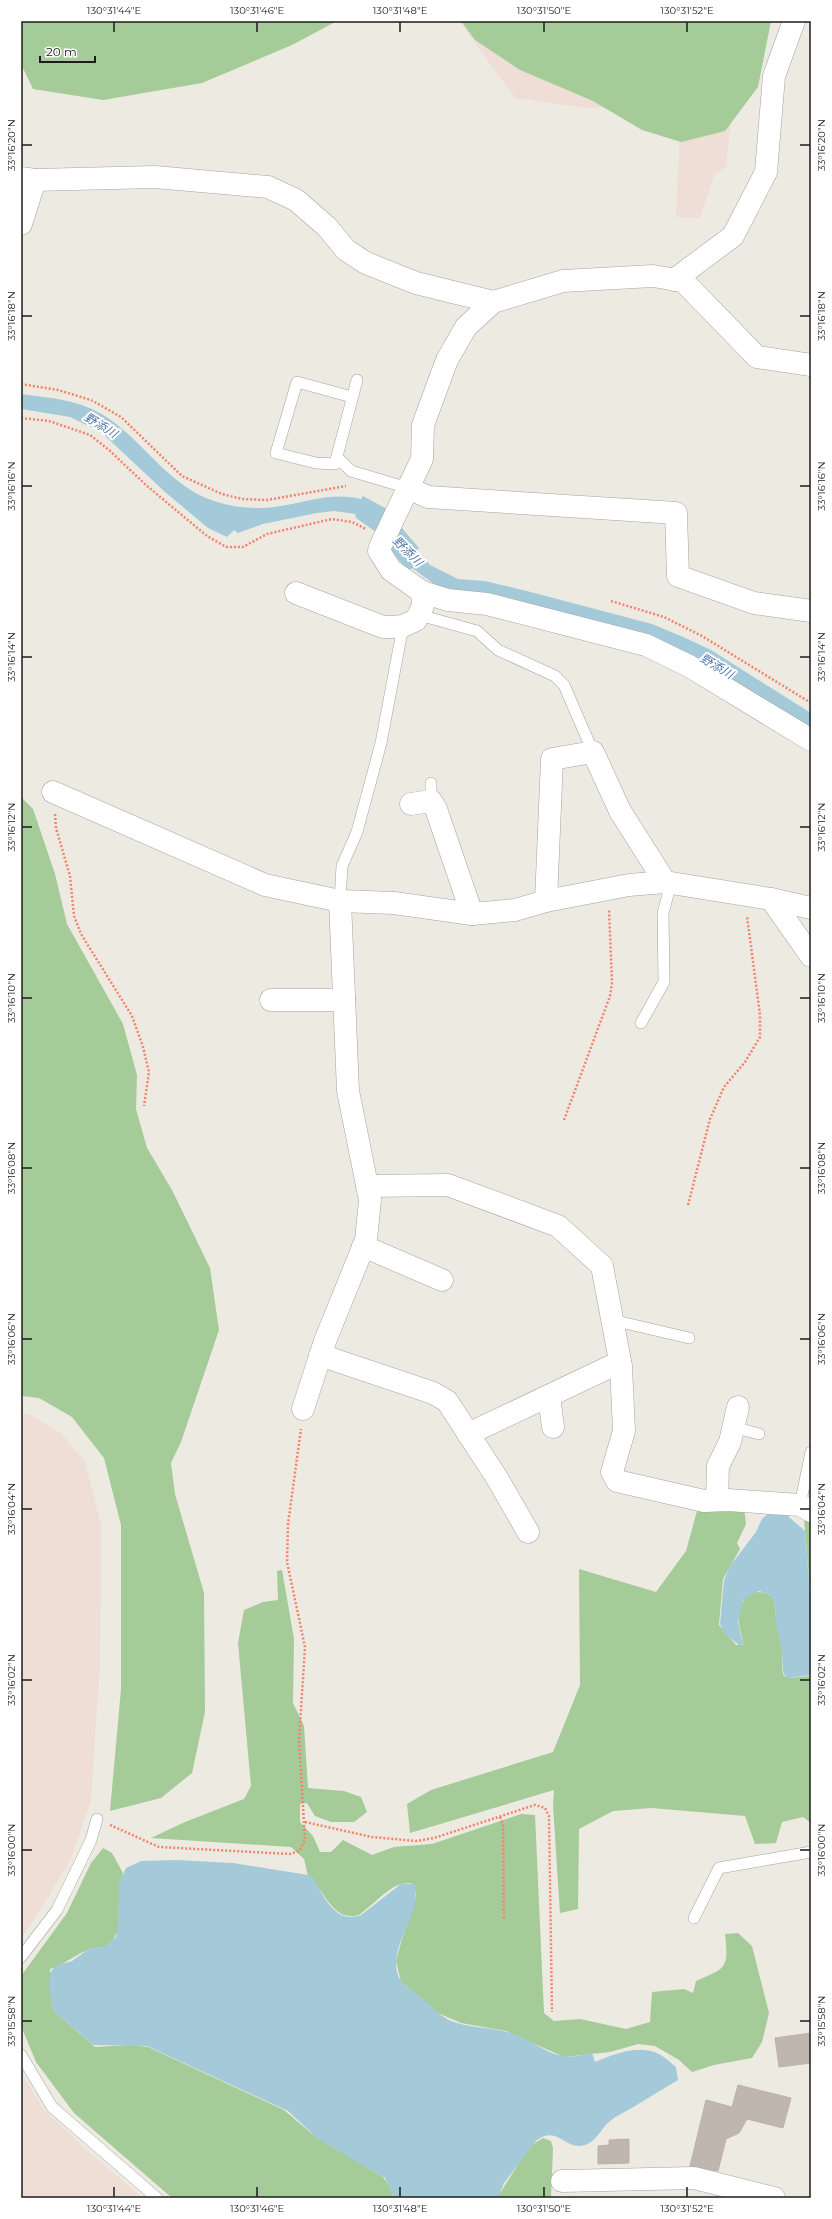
<svg xmlns="http://www.w3.org/2000/svg" width="832" height="2219" font-family="Montserrat,'Noto Sans JP',sans-serif">
<style>
.military{fill:#efded6}
.forest{fill:#a4cb98}
.water{fill:#a4cada}
.building{fill:#beb6af;stroke:#beb2a5}
.lines{fill:none;stroke-linecap:round;stroke-linejoin:round}
.service-casing{stroke:#a3a3a3;stroke-width:12}
.minor-casing{stroke:#a3a3a3;stroke-width:23}
.path{stroke:#f4836c;stroke-width:2.5;stroke-dasharray:2 2;stroke-linecap:butt}
.service{stroke:#fff;stroke-width:11}
.minor{stroke:#fff;stroke-width:22}
.ticks{fill:none;stroke:#1c1c1c;stroke-width:1.5}
.labels{text-anchor:middle;dominant-baseline:central;stroke-width:4;stroke-linejoin:round;paint-order:stroke}
.water-label{font-size:12px;font-style:italic;fill:#4d74a8;stroke:#fff}
.neatline{fill:none;stroke:#1c1c1c;stroke-width:1.5}
.ticks-label{font-size:10px;text-anchor:middle;fill:#1c1c1c}
</style>
<rect width="100%" height="100%" fill="#edeae2"/>
<g class="military">
<path d="M459,21H743L726,166L714,176L700,218L676,217L681,107L587,108L515,98Z"/>
<path d="M21,1414H28L61,1433L85,1462L101,1525L100,1661L91,1800L71,1859L37,1915L21,1938Z"/>
<path d="M21,2072L44,2110L88,2151L143,2198H21Z"/>
</g>
<g class="forest">
<path d="M21,21H337L292,45L202,83L103,100L33,89L21,64Z"/>
<path d="M461,21H771L758,87L725,131L681,142L642,130L593,101L520,70L475,40Z"/>
<path d="M21,797L33,809L55,874L67,924L123,1024L137,1075L136,1109L147,1148L172,1190L210,1268L219,1330L181,1442L171,1463L175,1494L204,1593L205,1712L192,1773L161,1798L110,1811L121,1689V1525L104,1458L72,1417L39,1398L21,1396Z"/>
<path d="M744,1508L746,1524L737,1543L740,1549L723,1579L719,1625L736,1645H743C743,1638 740,1631 739,1624C737,1613 743,1591 757,1592C766,1592 771,1594 775,1602C775,1621 779,1630 782,1648C784,1657 780,1667 784,1676L790,1678L811,1676V1823L803,1817L782,1822L776,1843L755,1844L745,1816L651,1808L613,1811L579,1829L578,1909L560,1913L553,1806L554,1790L410,1833L407,1804L431,1790L553,1752L580,1685L579,1569L656,1592L686,1551L697,1511Z"/>
<path d="M804,1518L811,1520V1603Z"/>
<path d="M282,1570L294,1639L293,1703L304,1726L308,1788L344,1791L361,1797L367,1812L354,1822H331L315,1816L307,1803L300,1804V1822L313,1836L320,1852H331L343,1840L372,1855L394,1847L432,1844L521,1814L535,1815L544,2013L554,2021L580,2019L626,2029L650,2022L652,1992L684,1989L693,1993L696,1981C726,1968 729,1969 725,1934L738,1933L752,1946L769,2013L762,2042L752,2058L714,2065L692,2072L679,2060L655,2046L638,2044L610,2052L564,2057L506,2031L461,2023L438,2013L401,1982L396,1961L402,1939L411,1915L416,1895L414,1884C395,1880 383,1896 369,1907C366,1909 362,1913 359,1915C332,1923 324,1888 308,1876L304,1859L291,1847L151,1838L185,1822L244,1799L251,1786L238,1643L244,1610L263,1602L278,1600L277,1571Z"/>
<path d="M103,1848L112,1853L123,1873L120,1885L119,1930L108,1947C80,1947 74,1961 50,1969L53,2010L95,2047L131,2045L148,2047L284,2110L311,2133L383,2177L392,2190L393,2198H172L74,2113L36,2062L21,2026V1976L67,1913L91,1863Z"/>
<path d="M543,2138L551,2141L553,2148L551,2198H497L529,2147Z"/>
</g>
<g class="water">
<path d="M21,394C51,398 82,400 108,418C146,444 169,486 214,501C236,508 258,510 280,506C310,502 329,492 361,499L363,496L385,508L419,548L417,551L430,565L458,579L485,581L523,590L652,624L681,636L711,650L811,713V730L708,667L438,587L412,568L408,571L376,532L356,518L355,514L334,511L317,513L263,524L238,533L234,530L227,537L208,528L165,492L101,432L70,417L21,409Z"/>
<path d="M789,1501V1517L805,1531L811,1605V1675L789,1678L785,1676L783,1671L782,1650L776,1624L775,1604L769,1594L759,1591L743,1600L738,1622L743,1644L740,1646L724,1633L720,1624L724,1580L730,1566L756,1532L762,1519L768,1514L781,1515Z"/>
<path d="M177,1860L233,1863L308,1875L313,1877C323,1895 335,1925 361,1915L401,1884H414C423,1916 388,1944 398,1975C401,1985 410,1989 417,1994C428,2002 438,2015 451,2021C469,2028 489,2027 507,2032C539,2040 553,2066 589,2053L593,2055L595,2062C615,2054 638,2044 659,2054C665,2057 671,2063 676,2067L678,2080C662,2090 646,2099 630,2109C623,2113 614,2117 609,2122C600,2130 597,2141 585,2145C564,2151 559,2125 537,2140L504,2183L498,2198H394L385,2178L318,2139L288,2111L147,2046L93,2045L53,2010L50,1994V1973L55,1966L72,1961L90,1948L104,1947L116,1937L118,1928L119,1883L126,1868L141,1861Z"/>
</g>
<g class="building">
<path d="M811,2033V2063L779,2067L775,2038Z"/>
<path d="M738,2085L791,2098L783,2128L747,2119L739,2133L726,2139L718,2171L690,2166L706,2100L732,2107Z"/>
<path d="M629,2139V2163L598,2164V2146L609,2145V2140Z"/>
</g>
<g class="lines">
<defs>
<g id="service">
<path d="M352,397L297,382L276,453L316,463L335,464L357,380"/>
<path d="M337,457L351,471L408,488"/>
<path d="M419,615L477,631L498,650L555,676L564,685L593,752"/>
<path d="M431,783V801"/>
<path d="M340,901L342,866L357,832L381,743L403,626"/>
<path d="M641,1023L664,982L663,913L671,883"/>
<path d="M612,1320L689,1338"/>
<path d="M733,1427L759,1434"/>
<path d="M800,1505L811,1452"/>
<path d="M694,1918L719,1868L811,1852"/>
<path d="M21,1957L57,1910L91,1840L97,1819"/>
<path d="M21,2055L52,2107L157,2198"/>
</g>
<g id="minor">
<path d="M21,178L35,180L155,177L268,187L296,200L327,227L346,250L366,263L416,283L493,302"/>
<path d="M21,224L35,180"/>
<path d="M674,280L733,236L766,172L774,76L794,21"/>
<path d="M408,488L428,497L676,513L678,576L754,603L811,611"/>
<path d="M422,592L448,600L487,604L646,645L689,666L811,740"/>
<path d="M296,593L383,627H392L403,626L416,620L423,606L422,592L391,570L379,551L380,547L422,459L423,425L447,360L466,327L493,302L563,281L653,276L683,281L757,357L811,365"/>
<path d="M53,792L265,885L340,901L394,903L472,914L515,910L546,901L629,885L665,882L771,899L811,908"/>
<path d="M411,804L431,801L436,809L472,914"/>
<path d="M771,899L811,956"/>
<path d="M546,901L552,759L593,752L620,811L665,882"/>
<path d="M271,1000H344"/>
<path d="M367,1186L448,1185L558,1226L602,1266L621,1366L624,1431L612,1472L617,1481L704,1501L728,1500L800,1505L811,1511"/>
<path d="M363,1246L442,1280"/>
<path d="M320,1355L433,1393L447,1401L497,1478L528,1532"/>
<path d="M549,1396L553,1427"/>
<path d="M303,1409L325,1341L366,1240L370,1200L348,1091L340,901"/>
<path d="M468,1434L620,1362"/>
<path d="M717,1500L718,1466L730,1442L738,1407"/>
<path d="M562,2181L694,2178L774,2198"/>
</g>
</defs>
<use href="#service" class="service-casing"/>
<use href="#minor" class="minor-casing"/>
<g class="path">
<path d="M21,384L58,390L91,400L121,417L182,476L222,494L242,499L267,500L346,486"/>
<path d="M21,418L49,421L90,435L109,450L147,486L207,536L226,547H243L267,534L332,519L352,522L366,529"/>
<path d="M611,601L664,617L702,636L811,703"/>
<path d="M55,814L56,828L70,876L74,916L81,934L132,1016L143,1047L149,1072L144,1106"/>
<path d="M564,1120L610,996L612,983L609,909"/>
<path d="M688,1205L710,1119L724,1087L745,1062L760,1037V1015L747,916"/>
<path d="M500,1817L503,1825L504,1920"/>
<path d="M305,1822L372,1837L416,1841L434,1838L535,1805L545,1808L549,1816L552,2012"/>
<path d="M110,1825L159,1847L290,1854L299,1851L305,1840L299,1740L305,1647L287,1562L288,1524L301,1429"/>
</g>
<use href="#service" class="service"/>
<use href="#minor" class="minor"/>
</g>
<path class="ticks" d="M114,22V32M257,22V32M400,22V32M544,22V32M687,22V32M22,145H32M800,145H810M22,316H32M800,316H810M22,486H32M800,486H810M22,657H32M800,657H810M22,827H32M800,827H810M22,998H32M800,998H810M22,1168H32M800,1168H810M22,1339H32M800,1339H810M22,1509H32M800,1509H810M22,1680H32M800,1680H810M22,1850H32M800,1850H810M22,2021H32M800,2021H810M114,2187V2197M257,2187V2197M400,2187V2197M544,2187V2197M687,2187V2197"/>
<g class="labels">
<g class="water-label">
<text transform="translate(101 425) rotate(32)">野添川</text>
<text transform="translate(408 551) rotate(45)">野添川</text>
<text transform="translate(717 666) rotate(31)">野添川</text>
</g>
</g>
<rect width="832" height="2219" fill="none" stroke="#ffffff" stroke-width="44"/>
<path d="M40 56v6h55v-6" fill="none" stroke="#1c1c1c" stroke-width="2"/>
<text x="46" y="56" font-size="12" fill="#1c1c1c" stroke="#ffffff" stroke-width="3" paint-order="stroke">20 m</text>
<rect x="22" y="22" width="788" height="2175" class="neatline"/>
<g class="ticks-label">
<text x="114" y="14">130°31'44"E</text>
<text x="257" y="14">130°31'46"E</text>
<text x="400" y="14">130°31'48"E</text>
<text x="544" y="14">130°31'50"E</text>
<text x="687" y="14">130°31'52"E</text>
<text transform="translate(11 145) rotate(-90)" y="4">33°16'20"N</text>
<text transform="translate(821 145) rotate(-90)" y="4">33°16'20"N</text>
<text transform="translate(11 316) rotate(-90)" y="4">33°16'18"N</text>
<text transform="translate(821 316) rotate(-90)" y="4">33°16'18"N</text>
<text transform="translate(11 486) rotate(-90)" y="4">33°16'16"N</text>
<text transform="translate(821 486) rotate(-90)" y="4">33°16'16"N</text>
<text transform="translate(11 657) rotate(-90)" y="4">33°16'14"N</text>
<text transform="translate(821 657) rotate(-90)" y="4">33°16'14"N</text>
<text transform="translate(11 827) rotate(-90)" y="4">33°16'12"N</text>
<text transform="translate(821 827) rotate(-90)" y="4">33°16'12"N</text>
<text transform="translate(11 998) rotate(-90)" y="4">33°16'10"N</text>
<text transform="translate(821 998) rotate(-90)" y="4">33°16'10"N</text>
<text transform="translate(11 1168) rotate(-90)" y="4">33°16'08"N</text>
<text transform="translate(821 1168) rotate(-90)" y="4">33°16'08"N</text>
<text transform="translate(11 1339) rotate(-90)" y="4">33°16'06"N</text>
<text transform="translate(821 1339) rotate(-90)" y="4">33°16'06"N</text>
<text transform="translate(11 1509) rotate(-90)" y="4">33°16'04"N</text>
<text transform="translate(821 1509) rotate(-90)" y="4">33°16'04"N</text>
<text transform="translate(11 1680) rotate(-90)" y="4">33°16'02"N</text>
<text transform="translate(821 1680) rotate(-90)" y="4">33°16'02"N</text>
<text transform="translate(11 1850) rotate(-90)" y="4">33°16'00"N</text>
<text transform="translate(821 1850) rotate(-90)" y="4">33°16'00"N</text>
<text transform="translate(11 2021) rotate(-90)" y="4">33°15'58"N</text>
<text transform="translate(821 2021) rotate(-90)" y="4">33°15'58"N</text>
<text x="114" y="2212">130°31'44"E</text>
<text x="257" y="2212">130°31'46"E</text>
<text x="400" y="2212">130°31'48"E</text>
<text x="544" y="2212">130°31'50"E</text>
<text x="687" y="2212">130°31'52"E</text>
</g>
</svg>
